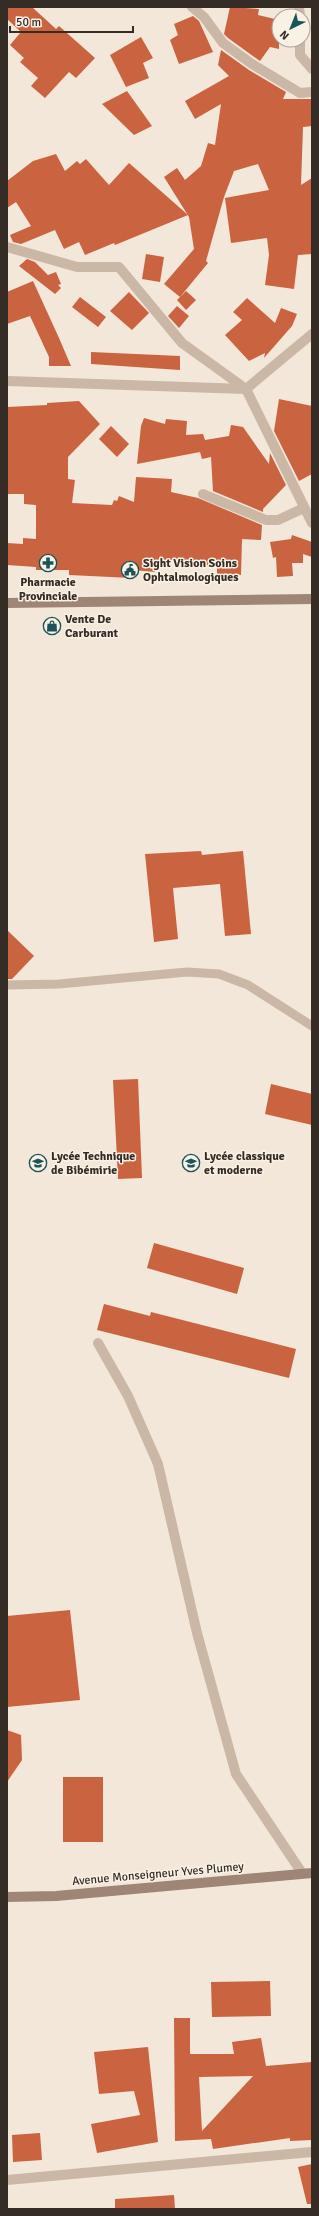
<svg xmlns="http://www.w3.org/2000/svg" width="319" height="2216" font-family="Signika,sans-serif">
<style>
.building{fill:#ca633f;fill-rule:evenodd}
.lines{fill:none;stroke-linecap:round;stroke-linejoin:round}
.lane{stroke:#cbb7a5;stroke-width:9}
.street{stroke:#cbb7a5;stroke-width:10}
.secondary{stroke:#9e8576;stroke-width:10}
.labels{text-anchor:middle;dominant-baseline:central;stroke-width:3;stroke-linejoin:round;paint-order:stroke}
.poi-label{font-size:12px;font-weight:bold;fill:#362c26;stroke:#faf1e5;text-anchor:start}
.street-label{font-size:12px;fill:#362c26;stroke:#faf1e5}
</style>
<rect width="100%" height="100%" fill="#f2e7d9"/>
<g class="building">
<path d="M7,7H32L56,29L59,26L95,58L76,78L69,72L45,98L31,86L38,78L20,62L24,58L10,45L21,32L7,19Z"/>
<path d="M230,7L259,9L258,15L279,20V49L270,47L260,61L228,38L224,34Z"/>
<path d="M193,16L199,21L213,52L179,64L170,40L178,35L174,24Z"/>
<path d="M141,37L153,58L143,63L149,78L126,87L110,55Z"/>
<path d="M221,50L249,70L286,92L283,99H311L312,126L303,127L301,185L312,178V254L298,255L294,289L265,285L269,255L267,238L231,243L225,198L269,190L258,164L234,171L224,197L206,261L208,263L180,297L164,284L194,249L189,217L164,177L177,168L185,180L201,166L208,143L215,145L221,104L195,119L185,101L229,76L218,65Z"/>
<path d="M127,91L152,126L134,135L102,104Z"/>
<path d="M56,154L65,171L77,161L80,164L86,159L109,185L129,163L188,215L115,245L114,243L85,255L79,242L64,249L55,230L21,244L13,242L10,235L31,226L16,202L7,208V181L33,161Z"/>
<path d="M146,254L164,257L160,282L142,279Z"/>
<path d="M27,259L35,262L48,275L56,272L61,284L58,285L61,288L55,294L19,266Z"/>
<path d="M33,281L59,338L71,366H49V357L30,316L7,324V292Z"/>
<path d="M186,291L196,300L186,310L177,300Z"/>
<path d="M129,292L149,313L132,330L110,311Z"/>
<path d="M80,297L106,317L98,327L72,307Z"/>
<path d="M247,298L275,323L281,308L297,314L292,326L264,358L265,353L249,361L225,335L242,320L233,312Z"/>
<path d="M177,306L189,316L179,328L168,316Z"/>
<path d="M91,352L180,356V370L91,364Z"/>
<path d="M279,399L312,406V474L299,481L274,431Z"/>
<path d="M79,401L100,424L68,457V479L75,480L72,503L112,505L114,500L117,501L119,496L134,502L136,477L172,479L171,492L198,498L262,525L261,540L242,539L241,575L217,574V567L171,560L170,568L156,567L155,572L133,570L132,578L69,575V570H36V567L7,565V543L23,544V538L36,539V505L24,504V494H7V407L47,405V403Z"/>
<path d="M144,418L165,424L166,419L187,421L186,435L203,434L205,440L229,436L231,425L243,427L269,464L270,453L286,485L263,509V512L213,491L211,457L202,459L200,452L137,464L141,426Z"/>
<path d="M111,426L129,444L117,457L99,439Z"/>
<path d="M292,535L312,542V557L303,554V563H292L293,576L277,577L276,557L273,558L270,542L291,539Z"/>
<path d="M201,851L202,855L243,851L251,934L225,936L220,884L173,888L178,939L154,942L145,854Z"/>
<path d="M7,930L34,956L12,979H7Z"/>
<path d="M138,1079L142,1178L118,1179L113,1080Z"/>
<path d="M271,1084L312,1094V1125L265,1114Z"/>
<path d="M154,1243L244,1268L237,1294L147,1268Z"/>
<path d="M104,1304L150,1316L151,1312L296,1349L289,1378L97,1330Z"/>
<path d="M70,1610L80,1700L7,1707V1616Z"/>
<path d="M7,1730L21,1735L22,1760L7,1782Z"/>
<rect x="63" y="1777" width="40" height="65"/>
<path d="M270,1981L271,2016L212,2017L211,1982Z"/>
<path d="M174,2018H190V2054H234L232,2042L261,2038L266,2066L312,2062V2140L290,2141V2138L213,2149L211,2139L175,2141ZM253,2076L202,2131L199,2077Z"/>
<path d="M148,2047L158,2142L97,2153L91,2124L140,2115L134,2091L99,2094L94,2052Z"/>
<path d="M40,2133L42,2160L13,2162L12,2135Z"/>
<path d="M312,2164V2204H307L298,2167Z"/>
<path d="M174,2195L175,2209H115V2199Z"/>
</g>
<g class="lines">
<path class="lane" d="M7,985L59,984L187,972L219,974L248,985L312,1026"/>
<g class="street">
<path d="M192,7L204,17L223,43L252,64L300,93L312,92"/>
<path d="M299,7L300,16"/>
<path d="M300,40V55L312,69"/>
<path d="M7,247L77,267H119L182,343L246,389L312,523"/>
<path d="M7,381L246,389L312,334"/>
<path d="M203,494L266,520H278L304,508"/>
<path d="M98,1343L128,1396L158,1464L197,1633L236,1774L302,1873"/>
<path d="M7,2180L312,2152"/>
</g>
<g class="secondary">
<path d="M7,603L312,599"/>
<path d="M7,1897L56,1896L312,1873"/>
</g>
</g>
<defs>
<symbol id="pharmacy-ring" viewBox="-11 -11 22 22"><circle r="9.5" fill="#faf1e5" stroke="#1b5459" stroke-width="1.5"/><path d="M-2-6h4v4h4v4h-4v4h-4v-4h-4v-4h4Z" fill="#1b5459"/></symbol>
<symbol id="civic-ring" viewBox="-11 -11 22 22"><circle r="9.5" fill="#faf1e5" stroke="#1b5459" stroke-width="1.5"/><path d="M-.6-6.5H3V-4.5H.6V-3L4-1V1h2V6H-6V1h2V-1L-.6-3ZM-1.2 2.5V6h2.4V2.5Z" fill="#1b5459"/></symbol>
<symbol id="shop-ring" viewBox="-11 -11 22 22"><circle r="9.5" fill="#faf1e5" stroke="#1b5459" stroke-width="1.5"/><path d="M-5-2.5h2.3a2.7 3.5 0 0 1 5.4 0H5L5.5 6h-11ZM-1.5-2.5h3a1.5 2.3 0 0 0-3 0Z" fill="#1b5459"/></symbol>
<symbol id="school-ring" viewBox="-11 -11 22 22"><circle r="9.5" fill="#faf1e5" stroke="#1b5459" stroke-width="1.5"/><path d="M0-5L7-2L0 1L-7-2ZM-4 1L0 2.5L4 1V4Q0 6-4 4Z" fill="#1b5459"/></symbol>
</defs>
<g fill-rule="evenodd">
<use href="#pharmacy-ring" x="38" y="553" width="20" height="20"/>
<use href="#civic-ring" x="120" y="560" width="20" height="20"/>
<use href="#shop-ring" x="42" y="616" width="20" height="20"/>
<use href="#school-ring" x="28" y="1153" width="20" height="20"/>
<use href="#school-ring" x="181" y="1153" width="20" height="20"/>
</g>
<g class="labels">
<g class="poi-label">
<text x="143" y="563">Sight Vision Soins<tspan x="143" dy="14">Ophtalmologiques</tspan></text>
<text x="48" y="582" text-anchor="middle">Pharmacie<tspan x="48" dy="14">Provinciale</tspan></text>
<text x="65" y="619">Vente De<tspan x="65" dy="14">Carburant</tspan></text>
<text x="51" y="1156">Lycée Technique<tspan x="51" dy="14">de Bibémirie</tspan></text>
<text x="204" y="1156">Lycée classique<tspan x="204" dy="14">et moderne</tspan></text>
</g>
<g class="street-label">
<text transform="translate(158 1874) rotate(-5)">Avenue Monseigneur Yves Plumey</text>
</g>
</g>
<rect width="319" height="2216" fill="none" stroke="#362c26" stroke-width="16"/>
<g transform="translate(291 28) rotate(223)"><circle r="19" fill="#faf1e5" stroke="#aca299"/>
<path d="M0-3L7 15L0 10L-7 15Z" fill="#1b5459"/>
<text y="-6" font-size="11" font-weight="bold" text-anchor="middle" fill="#362c26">N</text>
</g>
<path d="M10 26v6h123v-6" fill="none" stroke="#362c26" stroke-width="2"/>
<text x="16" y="26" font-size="12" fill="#362c26" stroke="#faf1e5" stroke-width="3" paint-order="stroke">50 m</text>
</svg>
